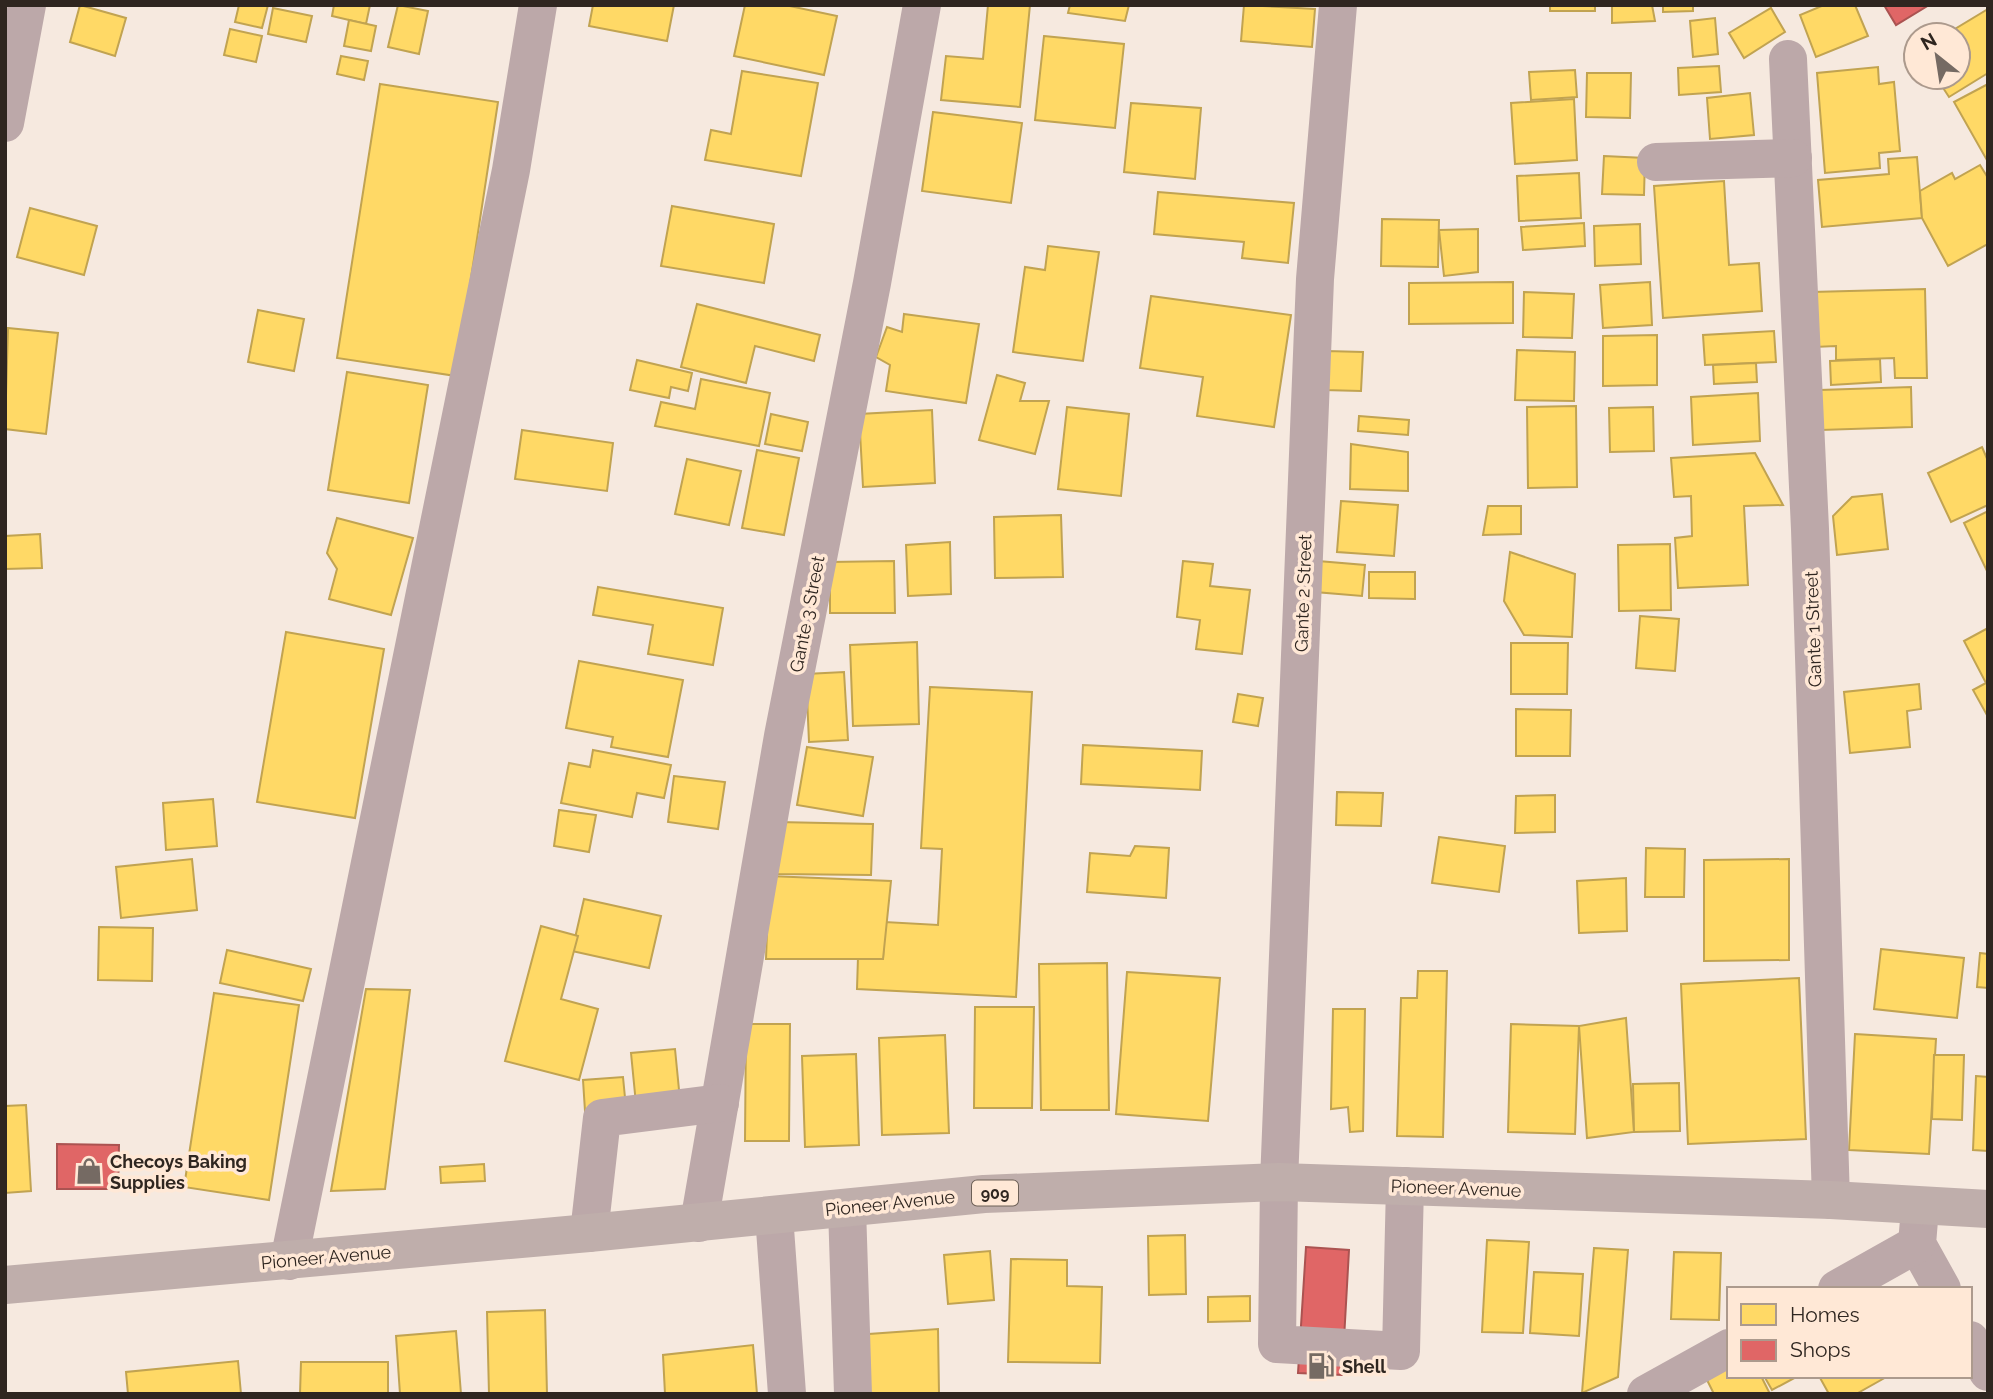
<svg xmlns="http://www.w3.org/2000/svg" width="1993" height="1399" font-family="Raleway,sans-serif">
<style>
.homes{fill:#ffd966;stroke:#c1a351;stroke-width:2}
.shops{fill:#e06666;stroke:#ab5351;stroke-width:2}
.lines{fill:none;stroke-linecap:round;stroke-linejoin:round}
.minor{stroke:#bca8a9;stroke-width:38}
.highway{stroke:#bfaeab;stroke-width:38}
.labels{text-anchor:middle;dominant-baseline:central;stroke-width:7;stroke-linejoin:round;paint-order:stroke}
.shield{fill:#ffe8d6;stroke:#6d6057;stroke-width:2}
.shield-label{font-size:16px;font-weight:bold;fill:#2f2620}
.street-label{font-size:18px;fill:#2f2620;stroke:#ffe8d6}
.poi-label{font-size:18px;font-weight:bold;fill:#2f2620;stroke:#ffe8d6;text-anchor:start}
</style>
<rect width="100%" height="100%" fill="#f6e9df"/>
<g class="homes">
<path d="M80,5L126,18L115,56L70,42Z"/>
<path d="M239,5H268L262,28L235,22Z"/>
<path d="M334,5H370L366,24L332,16Z"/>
<path d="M398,5L428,11L419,54L388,47Z"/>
<path d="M593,5H674L667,41L589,26Z"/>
<path d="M745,5H785L837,16L824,75L734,56Z"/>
<path d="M988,5H1030L1020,107L941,100L946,56L983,59Z"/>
<path d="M1070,5H1129L1125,21L1068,13Z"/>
<path d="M1244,5L1315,9L1312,47L1241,41Z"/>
<rect x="1550" y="5" width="45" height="6"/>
<path d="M1612,5H1652L1655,21L1612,23Z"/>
<path d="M1663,5H1693V11L1663,12Z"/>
<path d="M1824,5H1855L1868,36L1816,57L1800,15Z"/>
<path d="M273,8L312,16L306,42L268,34Z"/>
<path d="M1771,8L1785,32L1744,58L1729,33Z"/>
<path d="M1988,9V73L1949,97L1936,77H1958V35H1945Z"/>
<path d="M1715,18L1718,54L1693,57L1690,21Z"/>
<path d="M349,20L376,26L371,51L344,46Z"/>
<path d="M230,29L262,36L256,62L224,55Z"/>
<path d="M1044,36L1124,44L1115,128L1035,120Z"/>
<path d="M341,56L368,61L364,80L337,74Z"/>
<path d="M1719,66L1721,92L1679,95L1678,68Z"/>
<path d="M1878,67L1879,84L1894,82L1900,151L1879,153L1880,168L1825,173L1817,73Z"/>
<path d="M1575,70L1577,97L1531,100L1529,72Z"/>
<path d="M742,71L818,83L801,176L705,160L711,130L731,134Z"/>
<path d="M1587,73H1631L1630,118L1586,117Z"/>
<path d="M380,84L498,102L456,376L337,358Z"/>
<path d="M1988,84V162L1954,102Z"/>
<path d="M1750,93L1754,135L1710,139L1707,98Z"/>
<path d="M1574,99L1577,160L1515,164L1511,103Z"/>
<path d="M1131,103L1201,108L1195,179L1124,172Z"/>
<path d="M933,112L1022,123L1011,203L922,191Z"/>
<path d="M1604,156L1645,158L1644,195L1602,194Z"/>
<path d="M1917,157L1922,218L1822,227L1818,180L1889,174L1888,159Z"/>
<path d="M1980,165L1988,178V244L1948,266L1922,218L1920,191L1952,173L1955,179Z"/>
<path d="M1579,173L1581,218L1519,221L1517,176Z"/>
<path d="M1724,181L1729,265L1759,263L1762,311L1663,318L1654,186Z"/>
<path d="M1158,192L1294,203L1288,263L1242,258L1244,242L1154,234Z"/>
<path d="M672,206L774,224L764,283L661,266Z"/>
<path d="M30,208L97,226L84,275L17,257Z"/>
<path d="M1382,219L1439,220L1438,267L1381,266Z"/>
<path d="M1584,223L1585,246L1523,250L1521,227Z"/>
<path d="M1640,224L1641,264L1595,266L1594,226Z"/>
<path d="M1478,229V272L1444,276L1439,230Z"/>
<path d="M1048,246L1099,252L1083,361L1013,352L1025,267L1045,270Z"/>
<path d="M1513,282V323L1409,324V283Z"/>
<path d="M1650,282L1652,325L1603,328L1600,285Z"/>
<path d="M1925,289L1927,378H1895L1894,358L1836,360V346L1814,347L1812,292Z"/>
<path d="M1524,292L1574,294L1572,338L1523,337Z"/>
<path d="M1151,296L1291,315L1274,427L1197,416L1203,377L1140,368Z"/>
<path d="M697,304L820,335L814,361L755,346L746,383L681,367Z"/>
<path d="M258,310L304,319L294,371L248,362Z"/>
<path d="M904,314L979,324L966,403L886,391L890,365L876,357L887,327L902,332Z"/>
<path d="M8,328L58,333L46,434L5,429Z"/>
<path d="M1774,331L1776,362L1705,365L1703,335Z"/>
<path d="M1657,335V385L1603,386V336Z"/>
<path d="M1517,350L1575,352L1574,401L1515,400Z"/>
<path d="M1326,351L1363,352L1361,391L1324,390Z"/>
<path d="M1880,359L1881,382L1831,385L1830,361Z"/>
<path d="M637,360L692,373L688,391L671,387L669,398L630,390Z"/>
<path d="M1756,363L1757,382L1714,384L1713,365Z"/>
<path d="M347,372L428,385L409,503L328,490Z"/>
<path d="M997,375L1025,383L1020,401H1049L1035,454L979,440Z"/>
<path d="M701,379L770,393L759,446L655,426L661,402L695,409Z"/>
<path d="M1911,387L1912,427L1821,430L1820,390Z"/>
<path d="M1758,393L1760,441L1693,445L1691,397Z"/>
<path d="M1576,406L1577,487L1528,488L1527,407Z"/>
<path d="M1067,407L1129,414L1121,496L1058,489Z"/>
<path d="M1653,407L1654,451L1610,452L1609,408Z"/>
<path d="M932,410L935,483L863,487L859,414Z"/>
<path d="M771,414L808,422L802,451L765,444Z"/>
<path d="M1359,416L1409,420L1408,435L1358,431Z"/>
<path d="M522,430L613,443L607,491L515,479Z"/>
<path d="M1351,444L1408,452V491L1350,489Z"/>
<path d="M1982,447L1988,461V505L1951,522L1928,473Z"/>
<path d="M757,450L799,458L784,535L742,528Z"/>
<path d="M1755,453L1783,505L1744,506L1748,585L1678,588L1675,538L1692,536L1691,496L1674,497L1671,458Z"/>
<path d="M687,459L741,471L729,525L675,514Z"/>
<path d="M1882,494L1888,549L1837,555L1833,516L1852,497Z"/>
<path d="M1341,501L1398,505L1394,556L1337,552Z"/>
<path d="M1488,506H1521V534L1483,535Z"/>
<path d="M1988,511V571H1987L1964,523Z"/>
<path d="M1061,515L1063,577L995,578L994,517Z"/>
<path d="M337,518L413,538L391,615L329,599L337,569L327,553Z"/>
<path d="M40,534L42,568L5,569V536Z"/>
<path d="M950,542L951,594L908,596L906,545Z"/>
<path d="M1670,544L1671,610L1619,611L1618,545Z"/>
<path d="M1510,552L1575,574L1572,637L1524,635L1504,601Z"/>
<path d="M894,561L895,613H830V562Z"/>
<path d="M1183,561L1213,564L1210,586L1250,590L1242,654L1196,649L1200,620L1177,617Z"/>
<path d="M1318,561L1365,565L1362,596L1315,592Z"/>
<path d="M1369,572H1415V599L1369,598Z"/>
<path d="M598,587L723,608L713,665L648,654L653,625L593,615Z"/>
<path d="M1640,616L1679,619L1675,671L1636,668Z"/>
<path d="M1988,628V717L1973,690L1986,683L1964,641Z"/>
<path d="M286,632L384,649L355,818L257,802Z"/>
<path d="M917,642L919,724L853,726L850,645Z"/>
<path d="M1511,643H1568L1567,694H1511Z"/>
<path d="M579,661L683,680L668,757L611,747L613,737L566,728Z"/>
<path d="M844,672L848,740L809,742L806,674Z"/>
<path d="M1919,684L1921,709L1907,711L1910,747L1850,753L1844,692Z"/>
<path d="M930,687L1032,692L1016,997L857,989L858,957L883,959L885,922L938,925L942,849L921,848Z"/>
<path d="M1238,694L1263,698L1258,726L1233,722Z"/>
<path d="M1516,709L1571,710L1570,756H1516Z"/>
<path d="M1083,745L1202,751L1200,790L1081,784Z"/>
<path d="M807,747L873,757L863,816L797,805Z"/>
<path d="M593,750L671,765L664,798L637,793L632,817L561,803L569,763L590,767Z"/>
<path d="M674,776L725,782L718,829L668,822Z"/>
<path d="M1337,792L1383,793L1381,826L1336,825Z"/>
<path d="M1555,795V832L1515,833L1516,796Z"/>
<path d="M213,799L217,846L166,850L163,803Z"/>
<path d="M559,810L596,815L589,852L554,846Z"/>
<path d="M777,822L873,824L871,875L776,874Z"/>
<path d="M1439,837L1505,846L1499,892L1432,883Z"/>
<path d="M1135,846L1169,848L1166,898L1087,892L1090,853L1130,856Z"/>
<path d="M1646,848L1685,849L1684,897H1645Z"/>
<path d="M192,859L197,910L121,918L116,867Z"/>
<path d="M1789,859V960L1704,961V860Z"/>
<path d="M769,876L891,881L883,959H766Z"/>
<path d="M1626,878L1627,931L1579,933L1577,881Z"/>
<path d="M584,899L661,916L649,968L572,951Z"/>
<path d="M541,926L578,936L561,999L598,1009L579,1080L505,1061Z"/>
<path d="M99,927L153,928L152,981L98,980Z"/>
<path d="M1881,949L1964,958L1957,1018L1874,1009Z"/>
<path d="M227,950L311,969L303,1001L220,983Z"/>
<path d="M1980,953L1988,954V988L1977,987Z"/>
<path d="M1107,963L1109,1110H1041L1039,964Z"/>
<path d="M1418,971H1447L1443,1137L1397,1136L1401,998H1417Z"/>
<path d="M1127,972L1220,978L1208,1121L1116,1114Z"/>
<path d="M1799,978L1806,1139L1688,1144L1681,984Z"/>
<path d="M366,989L410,990L385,1189L331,1191Z"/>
<path d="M214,993L299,1005L269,1200L184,1187Z"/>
<path d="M975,1007H1034L1032,1108H974Z"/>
<path d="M1333,1009H1365L1363,1131L1350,1132L1348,1107L1331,1109Z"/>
<path d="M1626,1018L1634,1132L1587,1138L1579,1026Z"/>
<path d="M746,1024H790L789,1141H745Z"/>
<path d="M1511,1024L1579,1026L1575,1134L1508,1132Z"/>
<path d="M1855,1034L1936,1039L1929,1154L1849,1150Z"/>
<path d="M945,1035L949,1133L882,1135L879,1038Z"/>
<path d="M675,1049L680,1100L636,1104L631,1053Z"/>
<path d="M856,1054L859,1145L805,1147L802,1056Z"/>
<path d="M1934,1055H1964L1962,1120L1932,1119Z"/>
<path d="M1976,1076L1988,1077V1151L1973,1150Z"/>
<path d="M623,1077L626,1108L585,1111L583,1080Z"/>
<path d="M1679,1083L1680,1131L1634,1132L1633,1084Z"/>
<path d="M26,1105L31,1191L5,1193V1106Z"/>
<path d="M484,1164L485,1181L441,1183L440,1167Z"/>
<path d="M1185,1235L1186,1294L1149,1295L1148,1236Z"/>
<path d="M1487,1240L1529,1242L1523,1333L1482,1332Z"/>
<path d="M1594,1248L1628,1250L1618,1377L1582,1393Z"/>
<path d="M990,1251L994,1300L948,1304L944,1255Z"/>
<path d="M1674,1252L1721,1253L1719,1320L1671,1319Z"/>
<path d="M1011,1259L1067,1260V1286L1102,1287L1100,1363L1008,1362Z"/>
<path d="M1534,1272L1583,1274L1579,1336L1530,1333Z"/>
<path d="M1250,1296V1321L1208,1322V1297Z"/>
<path d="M545,1310L547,1394H489L487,1312Z"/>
<path d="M938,1329L939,1394H859L855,1335Z"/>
<path d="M456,1331L461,1394H400L396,1336Z"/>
<path d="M753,1345L757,1394H665L663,1355Z"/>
<path d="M238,1361L241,1394H128L126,1372Z"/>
<path d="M301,1362H388V1394H300Z"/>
<path d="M1729,1367V1376H1761L1770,1394H1714L1706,1378Z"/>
<path d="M1764,1376H1798L1772,1390Z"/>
<path d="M1819,1376H1888L1856,1394H1829Z"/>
</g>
<g class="shops">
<path d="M1884,5H1929L1896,25Z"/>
<path d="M57,1144L119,1145L118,1189H57Z"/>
<path d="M1306,1247L1349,1250L1342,1375L1298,1373Z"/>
</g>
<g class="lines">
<g class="minor">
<path d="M1338,5L1315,279L1279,1182L1277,1344L1401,1351L1405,1186"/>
<path d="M1788,59L1810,529L1831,1200"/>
<path d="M5,123L27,5"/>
<path d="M1656,162L1793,158"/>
<path d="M847,1208L853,1394"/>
<path d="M774,1215L787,1394"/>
<path d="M1919,1220L1917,1244L1942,1289"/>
<path d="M699,1223L783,736L872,283L922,5"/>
<path d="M589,1233L602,1118L720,1103"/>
<path d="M289,1261L511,170L538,5"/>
<path d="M1837,1289L1917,1244"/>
<path d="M1970,1340L1988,1372"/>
<path d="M1646,1394L1729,1348"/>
</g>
<path class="highway" d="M5,1285L589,1233L984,1194L1279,1182L1831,1200L1988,1209"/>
</g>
<defs>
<symbol id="shop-bare" viewBox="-9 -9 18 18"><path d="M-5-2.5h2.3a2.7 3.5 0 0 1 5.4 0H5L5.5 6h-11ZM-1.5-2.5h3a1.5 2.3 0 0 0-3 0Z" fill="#756a63" stroke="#ffe8d6" stroke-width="2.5" paint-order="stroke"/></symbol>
<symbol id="fuel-bare" viewBox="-9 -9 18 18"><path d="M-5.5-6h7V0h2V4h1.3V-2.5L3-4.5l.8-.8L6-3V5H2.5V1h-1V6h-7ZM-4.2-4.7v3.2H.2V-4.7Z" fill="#756a63" stroke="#ffe8d6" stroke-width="2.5" paint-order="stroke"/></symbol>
</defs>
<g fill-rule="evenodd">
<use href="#shop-bare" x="70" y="1152" width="38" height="38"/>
<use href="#fuel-bare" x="1302" y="1347" width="38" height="38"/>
</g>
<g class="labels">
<rect class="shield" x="972" y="1180.5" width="46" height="25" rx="5"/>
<g class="shield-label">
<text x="995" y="1193">909</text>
</g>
<g class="street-label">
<text transform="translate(1303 593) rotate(-88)">Gante 2 Street</text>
<text transform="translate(807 614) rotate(-79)">Gante 3 Street</text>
<text transform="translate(1813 629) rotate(-92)">Gante 1 Street</text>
<text transform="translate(1456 1188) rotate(2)">Pioneer Avenue</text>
<text transform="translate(890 1203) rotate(-6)">Pioneer Avenue</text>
<text transform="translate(326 1257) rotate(-5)">Pioneer Avenue</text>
</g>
<g class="poi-label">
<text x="110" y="1161">Checoys Baking<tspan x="110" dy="21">Supplies</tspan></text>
<text x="1342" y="1366">Shell</text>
</g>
</g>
<rect width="1993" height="1399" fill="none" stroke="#2f2620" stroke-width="14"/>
<rect x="1727" y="1287" width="245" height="91" fill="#ffe8d6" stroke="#ac9a8d" stroke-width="2"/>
<rect x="1741" y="1304" width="35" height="21" fill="#ffd966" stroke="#ac9a8d" stroke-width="2"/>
<text x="1790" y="1322" font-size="21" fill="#2f2620">Homes</text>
<rect x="1741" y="1340" width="35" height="21" fill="#e06666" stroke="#ac9a8d" stroke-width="2"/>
<text x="1790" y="1357" font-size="21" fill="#2f2620">Shops</text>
<g transform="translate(1937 56) rotate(330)"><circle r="33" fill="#ffe8d6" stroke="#ac9a8d" stroke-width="2"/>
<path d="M0-5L12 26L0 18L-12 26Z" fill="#756a63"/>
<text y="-10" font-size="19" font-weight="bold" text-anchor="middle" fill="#2f2620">N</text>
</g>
</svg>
